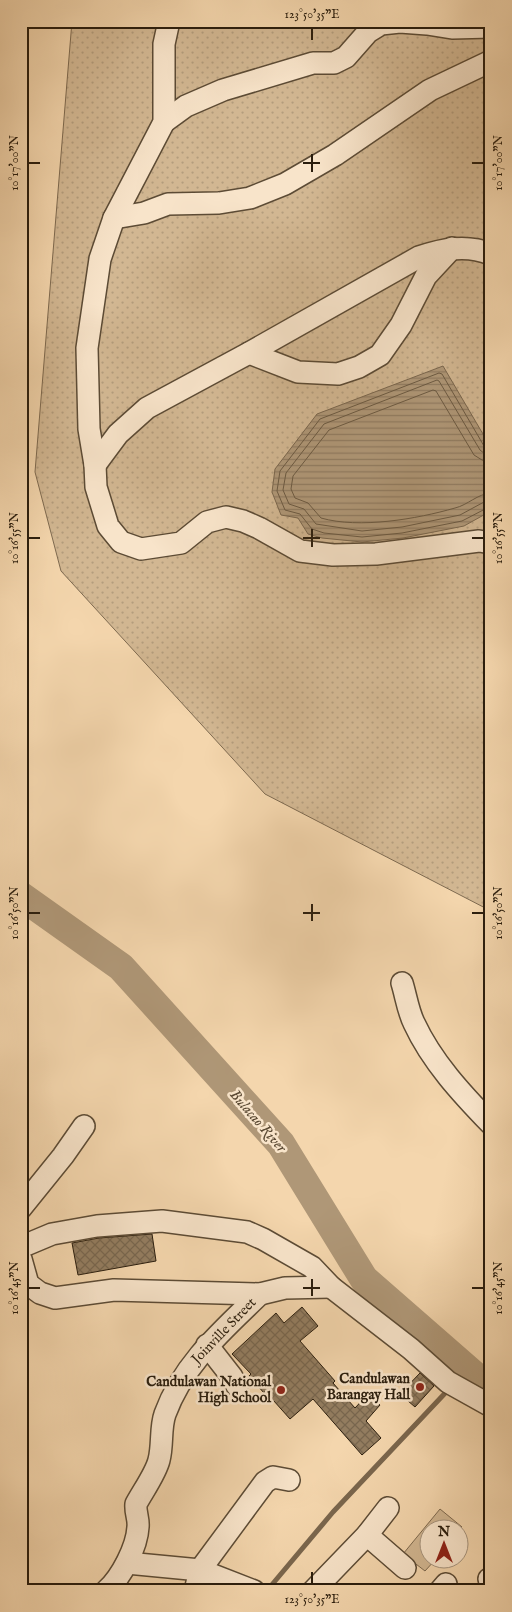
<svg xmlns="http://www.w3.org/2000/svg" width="512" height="1612" font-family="'IM FELL English',serif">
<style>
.green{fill:url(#green-dots);stroke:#7e6a50}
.pitch{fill:#d2b792;stroke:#7e6a50}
.water{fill:url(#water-rules);stroke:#7a664d}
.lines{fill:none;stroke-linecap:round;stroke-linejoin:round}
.shore{stroke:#6c5a42;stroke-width:1}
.stream{stroke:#7a664d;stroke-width:5}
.river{stroke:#af9777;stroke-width:29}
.building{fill:url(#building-cross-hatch);stroke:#2a1d0d}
.minor-casing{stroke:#5c4b35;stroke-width:24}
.minor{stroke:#f8e4ca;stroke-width:21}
.ticks{fill:none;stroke:#2a1d0d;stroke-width:2}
.poi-dot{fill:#8f2418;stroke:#f8e4ca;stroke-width:2}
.labels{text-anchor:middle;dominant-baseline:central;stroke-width:5;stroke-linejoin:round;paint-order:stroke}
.street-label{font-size:14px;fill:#2a1d0d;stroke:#f8e4ca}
.poi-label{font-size:14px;font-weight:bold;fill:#2a1d0d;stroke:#f8e4ca;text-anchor:end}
.water-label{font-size:15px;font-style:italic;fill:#594832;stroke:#f8e4ca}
.neatline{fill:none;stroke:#2a1d0d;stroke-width:2}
.ticks-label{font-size:12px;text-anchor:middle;fill:#2a1d0d}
</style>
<defs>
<pattern id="green-dots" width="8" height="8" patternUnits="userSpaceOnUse" patternTransform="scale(1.25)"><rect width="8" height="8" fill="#d2b792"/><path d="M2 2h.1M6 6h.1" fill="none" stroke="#b49d7d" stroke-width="1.8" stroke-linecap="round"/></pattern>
<pattern id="water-rules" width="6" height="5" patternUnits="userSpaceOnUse" patternTransform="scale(1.25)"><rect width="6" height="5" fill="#af9777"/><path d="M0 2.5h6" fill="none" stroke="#8f7b60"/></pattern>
<pattern id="building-cross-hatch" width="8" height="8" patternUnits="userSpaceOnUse" patternTransform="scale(1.25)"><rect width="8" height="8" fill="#937d60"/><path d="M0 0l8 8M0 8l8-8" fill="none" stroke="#78664e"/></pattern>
</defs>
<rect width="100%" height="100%" fill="#f4d6ad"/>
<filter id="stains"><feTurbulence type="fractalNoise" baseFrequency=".004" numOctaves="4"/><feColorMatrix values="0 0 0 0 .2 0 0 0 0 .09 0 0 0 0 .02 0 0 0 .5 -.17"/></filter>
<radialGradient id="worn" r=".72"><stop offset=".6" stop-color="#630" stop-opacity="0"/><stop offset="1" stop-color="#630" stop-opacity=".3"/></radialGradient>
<path class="green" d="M72,21H491V911L265,794L61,571L35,472Z"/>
<path class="pitch" d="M440,1509L462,1527L459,1529L430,1530V1560H435L425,1571L403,1554Z"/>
<path class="water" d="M443,366L490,446L491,507L489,512L464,526L403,538L362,542L322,538L308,534L298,518L281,515L272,492L275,469L317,414Z"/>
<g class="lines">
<g class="shore">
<path d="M491,448L484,446L442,374L439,373L320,419L280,471L277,491L285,510L300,514L312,529L324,533L362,537L402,533L462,521L487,508L491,507"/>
<path d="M491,455L485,454L480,450L439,381L437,380L324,424L286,473L283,490L289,504L304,509L316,524L362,531L402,527L460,515L484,502L491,501"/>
<path d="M491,462L482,460L474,455L436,391L433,390L329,430L293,476L291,489L295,498L308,503L321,518C359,529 417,519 455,508C468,505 477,494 491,493"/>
</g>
<g class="stream">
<path d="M457,1381L467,1370"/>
<path d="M270,1587L333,1512L449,1389"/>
</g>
<path class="river" d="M21,896L121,967L281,1144L364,1279L491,1390"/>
</g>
<g class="building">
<path d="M152,1234L156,1261L78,1275L72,1243L99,1238Z"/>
<path d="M302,1307L318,1326L300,1341L335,1381L333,1383L355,1408L368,1394L380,1405L366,1421L381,1438L362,1455L313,1399L290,1419L265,1391L264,1393L249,1376L251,1374L232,1354L276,1313L284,1323Z"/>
<path d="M420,1373L434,1386L415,1407L400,1394Z"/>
</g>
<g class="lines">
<defs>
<g id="minor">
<path d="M169,21L164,44V122L114,218L100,259L87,348L89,429L95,465L96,487L108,526L121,542L141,549L181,543L207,522L226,517L243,521L259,528L300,551L333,555L376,554L479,541L491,543"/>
<path d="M164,122L186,106L223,90L313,63H334L346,57L368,32L381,24L400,22L427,24L452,28L491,27"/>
<path d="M114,218L144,213L168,204L219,203L250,198L285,184L335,155L430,90L491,61"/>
<path d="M249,353L298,372L338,374L359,367L380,355L401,325L426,276L452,248"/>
<path d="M95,465L118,434L147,408L249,353L419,257C443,249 466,244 491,254"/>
<path d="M402,983C406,996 408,1011 414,1023C432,1062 462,1094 491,1124"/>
<path d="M21,1208L63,1156L84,1126"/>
<path d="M21,1247L52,1234L97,1226L162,1221L247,1232L263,1239L312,1267L331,1287L411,1349L448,1382L491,1406"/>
<path d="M21,1259L28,1284L40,1293L55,1298L114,1290L260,1294L285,1288L331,1287"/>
<path d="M207,1345L232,1377L237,1386"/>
<path d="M367,1535L405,1568"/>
<path d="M127,1563L200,1570L254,1591"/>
<path d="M489,1579L491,1581"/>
<path d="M106,1591C121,1578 137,1547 138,1527C139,1519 135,1512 136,1504C143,1491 156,1473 159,1460C163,1445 160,1428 165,1414C183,1364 223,1330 260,1294"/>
<path d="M195,1591L200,1570L265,1482L273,1477L289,1480"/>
<path d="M313,1591L367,1535L388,1508"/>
<path d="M440,1591L446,1584"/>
</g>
</defs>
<use href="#minor" class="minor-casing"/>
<use href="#minor" class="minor"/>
</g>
<path class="ticks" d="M312,28V40M312,154V172M28,163H40M303,163H320M472,163H484M312,529V547M28,538H40M303,538H320M472,538H484M312,904V921M28,913H40M303,913H320M472,913H484M312,1279V1296M28,1288H40M303,1288H320M472,1288H484M312,1572V1584"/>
<g class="poi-dot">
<circle cx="420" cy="1387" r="5"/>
<circle cx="281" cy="1390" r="5"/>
</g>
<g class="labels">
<g class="street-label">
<text transform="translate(224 1331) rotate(-46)">Joinville Street</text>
</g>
<g class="poi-label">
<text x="410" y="1379">Candulawan<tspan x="410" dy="16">Barangay Hall</tspan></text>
<text x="271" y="1382">Candulawan National<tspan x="271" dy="16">High School</tspan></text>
</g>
<g class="water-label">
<text transform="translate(258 1121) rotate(49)">Bulacao River</text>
</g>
</g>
<rect width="512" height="1612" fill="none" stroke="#f4d6ad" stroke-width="55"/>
<g transform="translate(444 1544)"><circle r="24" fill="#f8e4ca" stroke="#a6947e"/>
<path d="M0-4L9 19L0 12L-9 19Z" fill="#8f2418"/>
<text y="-8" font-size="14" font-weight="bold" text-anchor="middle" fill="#2a1d0d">N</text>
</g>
<rect x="28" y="28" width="456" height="1556" class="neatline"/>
<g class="ticks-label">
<text x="312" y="18">123°50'35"E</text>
<text transform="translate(14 163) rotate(-90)" y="4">10°17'00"N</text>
<text transform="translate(498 163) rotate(-90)" y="4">10°17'00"N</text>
<text transform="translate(14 538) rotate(-90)" y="4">10°16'55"N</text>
<text transform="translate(498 538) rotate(-90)" y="4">10°16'55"N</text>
<text transform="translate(14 913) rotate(-90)" y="4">10°16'50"N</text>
<text transform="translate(498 913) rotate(-90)" y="4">10°16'50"N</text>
<text transform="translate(14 1288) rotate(-90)" y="4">10°16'45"N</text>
<text transform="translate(498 1288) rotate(-90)" y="4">10°16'45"N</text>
<text x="312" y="1603">123°50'35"E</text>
</g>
<rect width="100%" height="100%" filter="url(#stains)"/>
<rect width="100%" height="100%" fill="url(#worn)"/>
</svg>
